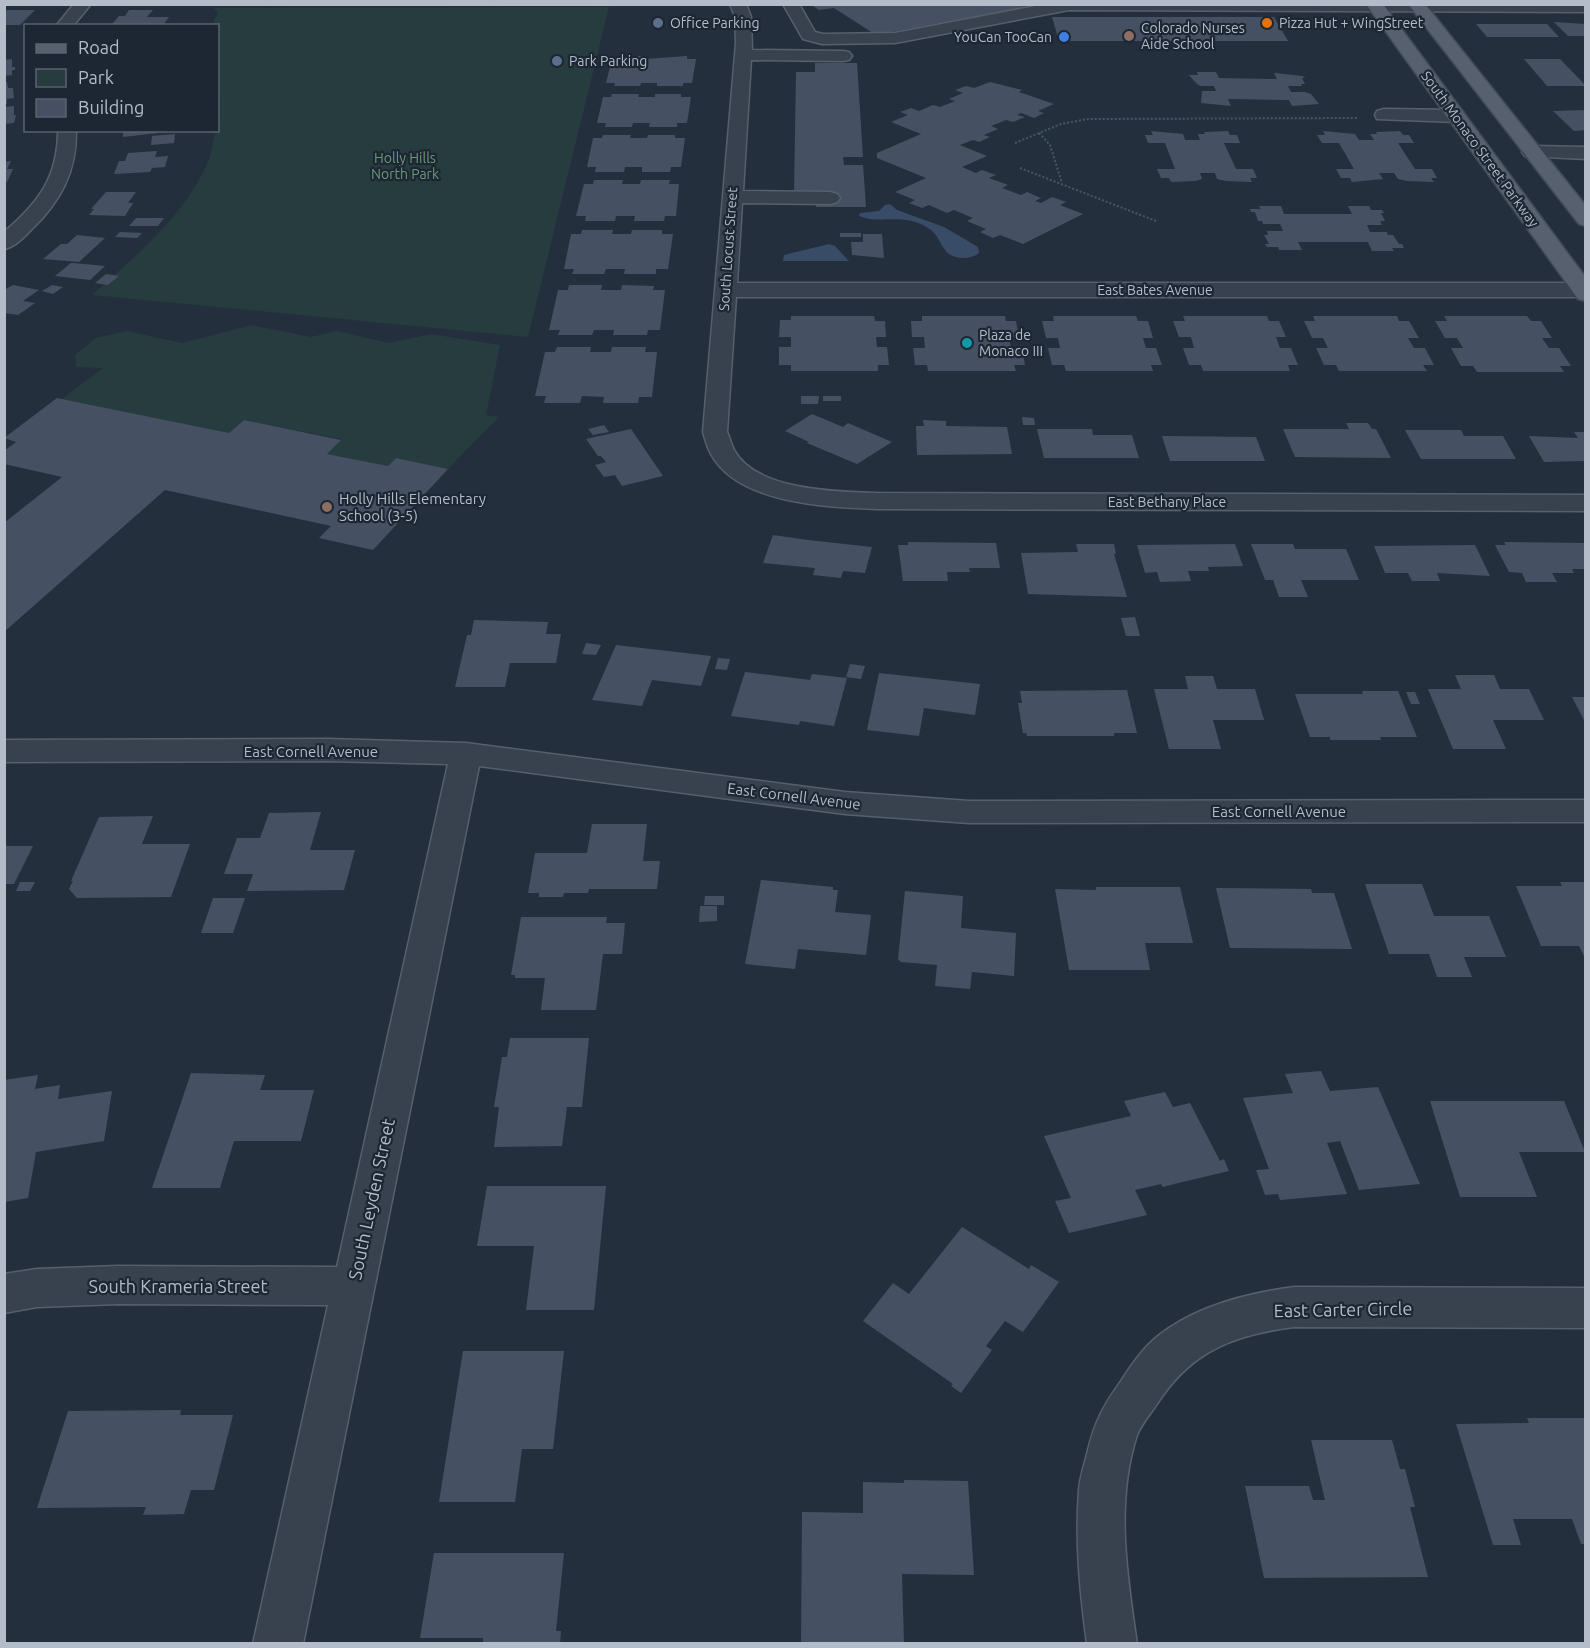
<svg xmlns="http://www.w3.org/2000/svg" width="1590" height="1648" font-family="Ubuntu,sans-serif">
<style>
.green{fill:#263c3f}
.water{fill:#394c67}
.building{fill:#455162}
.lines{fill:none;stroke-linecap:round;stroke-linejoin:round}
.minor-casing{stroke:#565f6c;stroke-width:3}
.major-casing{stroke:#414a57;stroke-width:3}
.path{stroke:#44595c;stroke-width:2;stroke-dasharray:2 2;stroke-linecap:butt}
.minor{fill:#38414e;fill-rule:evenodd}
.major{fill:#56606e;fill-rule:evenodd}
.service-dot{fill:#5c6f8a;stroke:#1d2633;stroke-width:2}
.food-dot{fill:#e8710a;stroke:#1d2633;stroke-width:2}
.education-dot{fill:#8d6e63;stroke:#1d2633;stroke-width:2}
.shop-dot{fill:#3f7fe0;stroke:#1d2633;stroke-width:2}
.culture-dot{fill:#0f9aa8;stroke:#1d2633;stroke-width:2}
.labels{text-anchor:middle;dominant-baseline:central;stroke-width:4.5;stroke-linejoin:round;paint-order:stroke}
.far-poi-label{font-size:14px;fill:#b4bcc9;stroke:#1d2633;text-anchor:start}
.far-street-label{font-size:14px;fill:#b4bcc9;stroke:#1d2633}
.far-park-label{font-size:14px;fill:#6b9a76;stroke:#1d2633}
.poi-label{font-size:15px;fill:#b4bcc9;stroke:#1d2633;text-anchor:start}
.street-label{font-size:15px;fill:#b4bcc9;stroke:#1d2633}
.near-street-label{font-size:18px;fill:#b4bcc9;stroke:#1d2633}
</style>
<rect width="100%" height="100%" fill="#242f3e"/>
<g class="green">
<path d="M609,7L528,337L92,295C134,258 185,215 208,162C212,153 213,141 215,131L218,130L220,110L218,95V26L212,25L218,13L214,8Z"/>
<path d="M252,325L311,337L337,331L389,343L431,334L500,345L486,415L499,417L448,469L396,458L388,466L327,454L341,439L244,420L229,433L62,399L103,368L76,367L75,355L96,338L127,331L182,343Z"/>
</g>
<g class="water">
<path d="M890,204L897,210L944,227L978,247L979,253C971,260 952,260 945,250C939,242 938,234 928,228C902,212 880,225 859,216L860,213L879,211L885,205Z"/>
<path d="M829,244L835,246L849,261H783L784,255Z"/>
</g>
<g class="building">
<path d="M810,4H1020L1024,7L876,35L834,8L819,10Z"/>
<path d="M4,10H35L20,25H4Z"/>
<path d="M129,10H153L147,17H169L163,25H111L119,16H125Z"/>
<path d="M1052,17H1274L1288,41H1059Z"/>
<path d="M1554,22L1586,24V36H1568Z"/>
<path d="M1476,24H1547L1559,37H1487Z"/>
<path d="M621,56H646V59L687,56V59H696L692,83H683V86H657V83H641L640,86H614L615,83H606L612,59H620Z"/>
<path d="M12,59V67H15V70H12V75L4,76V60Z"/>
<path d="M1524,59H1560L1586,86H1547Z"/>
<path d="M815,63H857L863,157H843L844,165H863L866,207H816V195H794L796,72H815Z"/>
<path d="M1197,72H1216L1219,78L1277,79L1274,73L1303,76L1305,78H1302L1305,84H1301L1302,86H1288L1291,92H1305L1311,94L1319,104L1292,106L1289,100L1228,99L1231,106L1201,103L1202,91H1216L1214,86H1200L1196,83L1189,75H1198Z"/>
<path d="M4,82H7L8,88H13L14,98L7,99V104H4Z"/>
<path d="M990,82L1022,90L1019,92L1054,104L1038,111L1044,113L1034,118L1021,113L1017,115L1025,117L1013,122L1006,120L991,126L998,129L984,135L990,137L979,142L973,140L960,145L987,156L962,167L976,173L982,170L996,175L989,178L1008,185L1002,188L1021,195L1027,192L1041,198L1035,201L1041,203L1052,197L1066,202L1060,205L1083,214L1023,244L1000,235L993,238L980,232L986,229L967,221L973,218L954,210L947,213L929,205L922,208L909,203L915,200L895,192L926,178L877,158V153L921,134L891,122L908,115L900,112L911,108L919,111L933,105L940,107L955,101L949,99L963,93L955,90L966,86L974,88Z"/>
<path d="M612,94H639L638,97H655V94H681V97H691L687,123H677V127H649L650,123H633L632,127H605L606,123H597L603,97H611Z"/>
<path d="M14,106V115H16L14,123L4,124V107Z"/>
<path d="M1586,110V130L1574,131L1553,111Z"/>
<path d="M123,130H158V133L123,137Z"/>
<path d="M1151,131L1183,134L1185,140H1200L1198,134H1205L1204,132L1228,131L1230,135H1237L1240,143H1224L1236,169H1253L1257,178H1250L1252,182L1226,181L1217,179L1215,173H1200L1202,179L1195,181L1171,182L1169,178H1161L1157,169H1175L1165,143H1148L1145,135H1153Z"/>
<path d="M1323,131L1355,134L1359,140H1374L1370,134H1377L1376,132L1400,131L1403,135H1409L1414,143H1398L1415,169H1432L1437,178H1431L1434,182L1407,181L1398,179L1394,173H1379L1383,179L1352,182L1350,178H1341L1336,169H1354L1339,143H1322L1317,135H1325Z"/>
<path d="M175,134L174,143L151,145L152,136Z"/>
<path d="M603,135H631L630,138H647L648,135H675V138H685L681,167H671L670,172H642V167H625L624,172H595L596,167H587L593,138H602Z"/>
<path d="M157,151L155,157L168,156L165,167L152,168L150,172L114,174L119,161H125L128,153Z"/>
<path d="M11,161L7,169H13L7,182H4V162Z"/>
<path d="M594,180H623L622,184H640L641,180H670L669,184H679L676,216H665L664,221H634L635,216H616L615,221H585L586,216H576L584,184H593Z"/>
<path d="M106,192H136L128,203H133L125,216L89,215L94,209H91Z"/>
<path d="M1259,206H1281L1284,214H1352L1348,206H1369L1371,210H1382L1384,213H1381L1385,221H1380L1382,225H1367L1370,232H1387L1388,235H1393L1399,244H1402L1404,248H1392L1394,251H1372L1368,242H1298L1302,250H1279L1278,247H1267L1265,244H1269L1264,235H1268L1267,231H1283L1280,224H1263L1262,221H1258L1255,212H1251L1250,209H1261Z"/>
<path d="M136,218H164L158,226H129Z"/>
<path d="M582,230H613L612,234H631L632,230H662V234H673L668,269H656V274H624L625,269H606L604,274H572L574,269H564L571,234H581Z"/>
<path d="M120,232L142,233L137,238L115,237Z"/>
<rect x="840" y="233" width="21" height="4"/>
<path d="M863,234H882L884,258L852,255L851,242H863Z"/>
<path d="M77,235L105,238L79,262L43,259L61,244H67Z"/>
<path d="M71,263H73L105,266L90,280L55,276Z"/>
<path d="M106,274L119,276L108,285L95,283Z"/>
<path d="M13,285L39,290L23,301L35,303L18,315L4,313V290Z"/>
<path d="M52,285L63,287L53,294L42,291Z"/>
<path d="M569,285H602L601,290H621L622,285L654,286L653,290H665L660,330H648L647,335H613L614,330H594L592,335H558L560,330H549L558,290H568Z"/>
<path d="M791,316H874L875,321H885L886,337H876L877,347H887L889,365H878V371H791V365H779V347H791V337H779L780,320H791Z"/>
<path d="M922,316H1005L1006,321H1016L1019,337H1009L1011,348H1022L1025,365H1014L1016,371H928L927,365H915L913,348H925L924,337H912L911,321H922Z"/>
<path d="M1053,316H1136L1138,321H1148L1153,338H1143L1146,348H1156L1162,365H1151L1153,371H1066L1064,365H1052L1048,348H1060L1058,338H1046L1042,321H1054Z"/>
<path d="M1183,316H1267L1269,321H1279L1286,337H1276L1280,348H1291L1298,365H1288L1290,371H1203L1201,365H1189L1183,348H1194L1191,337H1179L1173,321H1185Z"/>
<path d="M1313,316H1397L1399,321H1409L1419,338H1408L1414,348H1425L1434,365H1423L1427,371H1339L1336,365H1324L1316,348H1328L1323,338H1312L1304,321H1315Z"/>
<path d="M1444,316H1527L1531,321H1541L1552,338H1542L1549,348H1559L1571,366H1560L1564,372H1477L1473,366H1461L1451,348H1463L1457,338H1445L1435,321H1447Z"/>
<path d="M557,347H591L590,352H611L612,347H646L645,352H657L652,397H639L638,403H603L604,397L582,396L580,403H544L546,396H535L545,352H555Z"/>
<path d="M801,396H819L818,404H801Z"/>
<rect x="823" y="396" width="18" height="5"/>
<path d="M57,398L229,433L244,420L341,440L327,454L388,466L396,458L448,469L373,550L319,538L331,526L165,490L4,632V523L62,477L4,464V451L16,442L4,438Z"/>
<path d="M812,414L843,427L848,423L892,442L857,464L807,443L809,442L785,431Z"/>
<path d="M1022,417L1034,418L1035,425H1023Z"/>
<path d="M923,420L946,421V426L1007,427L1012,454L917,455L916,426H924Z"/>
<path d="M1346,423H1368L1372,429H1376L1391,458L1295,457L1283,429H1349Z"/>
<path d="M604,425L609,432L593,435L588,429Z"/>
<path d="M631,429L663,476L622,486L615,475L604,477L595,465L606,462L601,456H598L586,439Z"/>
<path d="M1037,429H1092L1093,435H1132L1139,458H1044Z"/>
<path d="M1405,430H1461L1464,436H1503L1516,459H1421Z"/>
<path d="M1574,432H1586V461L1544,462L1529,436L1578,438Z"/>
<path d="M1162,436L1256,437L1265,461H1170Z"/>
<path d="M773,535L808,540L872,547L865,573L843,571L841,578L813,575L815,568L763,563Z"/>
<path d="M908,542L996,543L1000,568H969L970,572H947L948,581H903L898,545H908Z"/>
<path d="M1504,542L1586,543V569H1572L1574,573H1552L1557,582H1526L1522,573L1509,572L1495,545H1506Z"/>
<path d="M1076,544H1114L1116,554H1114L1127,597L1028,594L1021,553L1078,552Z"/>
<path d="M1235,544L1243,566L1208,567L1209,571H1188L1191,581L1160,582L1157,572L1145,573L1137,545Z"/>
<path d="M1251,544H1293L1295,549H1346L1359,580H1301L1308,597H1279L1273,580H1265Z"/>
<path d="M1475,545L1490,576L1437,573L1440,581H1412L1408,573H1385L1374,546Z"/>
<path d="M1135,617L1140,636H1126L1121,618Z"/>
<path d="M474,620L548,622L546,634H561L556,663H510L505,687H455L467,635H471Z"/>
<path d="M586,643L601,645L596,655L582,654Z"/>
<path d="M616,645L711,656L701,686L652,680L642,706L592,700Z"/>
<path d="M718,658L730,659L727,670L715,669Z"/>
<path d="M850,664L865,666L861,679L846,677Z"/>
<path d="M745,672L810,680L812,674L847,678L834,726L800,721L799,725L731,716Z"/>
<path d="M879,673L980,684L975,715L924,708L919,736L867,730Z"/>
<path d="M1455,675H1494L1500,689H1529L1544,720H1493L1506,749H1453L1428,689H1461Z"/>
<path d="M1185,676H1213L1217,689H1255L1264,720H1213L1221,749H1169L1154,689H1188Z"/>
<path d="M1127,690L1137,733H1114V736H1027L1026,733H1023L1018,703H1022L1020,691Z"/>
<path d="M1362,691H1398L1417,737H1380L1381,740H1330V737H1310L1295,694H1363Z"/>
<path d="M1406,692H1415L1420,704H1411Z"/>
<path d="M1572,697H1586V724Z"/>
<path d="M321,812L310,850H355L344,890L247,891L253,874H224L237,838H260L269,813Z"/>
<path d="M153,816L142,844H190L171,897L77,898L69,889L73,881H71L99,817Z"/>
<path d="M592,824H647L643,861H660L657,889H589L588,893H564L563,897H539V893H528L535,853H587Z"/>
<path d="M4,846H33L14,884H4Z"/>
<path d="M761,880L833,887V890H838L835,912L871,915L866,955L798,949L795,969L745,964Z"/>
<path d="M20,882H35L30,891H16Z"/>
<path d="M1560,882H1586V960L1579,946H1541L1516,886H1562Z"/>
<path d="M1365,884H1422L1434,916H1489L1506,957H1464L1472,977H1437L1429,954H1389Z"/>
<path d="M1096,887H1180L1193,943H1145L1150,970H1069L1055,889L1096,890Z"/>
<path d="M1216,888L1311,889L1312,893H1334L1352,949L1230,948Z"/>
<path d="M905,891L963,896L961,928L1016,933L1014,976L972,972L970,989L935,986L937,965L901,962L898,959Z"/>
<path d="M705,896H724V905H704Z"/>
<path d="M213,898H245L233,933H201Z"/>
<path d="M700,906H717V921L699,922Z"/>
<path d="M521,917H607L606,923H625L622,954H603L596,1010H541L545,978H515V975H511Z"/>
<path d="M510,1038H589L582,1107H567L562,1146L494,1147L499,1107H494L502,1057H507Z"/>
<path d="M1321,1071L1330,1091L1378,1087L1420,1184L1359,1190L1340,1141L1327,1143L1347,1194L1280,1200L1278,1194L1265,1195L1256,1170L1269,1169L1243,1098L1293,1093L1285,1074Z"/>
<path d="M191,1073L265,1075L260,1090H314L301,1141H234L220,1188H152Z"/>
<path d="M38,1075L35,1089L60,1085L58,1099L112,1091L104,1141L36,1152L28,1198L4,1202V1080Z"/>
<path d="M1165,1092L1173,1107L1190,1103L1220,1161L1224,1159L1229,1171L1174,1184L1163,1187L1161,1184L1135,1190L1147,1215L1069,1233L1055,1201L1071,1198L1044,1136L1131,1116L1124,1101Z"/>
<path d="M1430,1101H1564L1585,1152H1519L1537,1197H1460Z"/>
<path d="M487,1186H606L594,1310H526L534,1246H477Z"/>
<path d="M962,1227L1029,1269L1031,1265L1059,1282L1023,1332L1005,1321L986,1346L992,1350L961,1393L951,1386L953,1384L863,1321L893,1283L909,1294Z"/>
<path d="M463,1351H564L553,1449H522L515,1502H439Z"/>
<path d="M181,1410L180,1415H233L214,1490H191L184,1514L143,1515L146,1507L37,1508L68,1411Z"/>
<path d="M1527,1418H1586V1544H1581L1572,1519H1513L1521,1545H1493L1456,1424L1529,1423Z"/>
<path d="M1311,1440H1392L1400,1469H1405L1415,1507H1410L1428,1577L1264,1578L1245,1486H1309L1313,1500H1325Z"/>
<path d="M904,1480L968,1481L974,1575L902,1574L904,1644H801L802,1512L863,1513V1482L904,1483Z"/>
<path d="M434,1553H564L556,1631H561L560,1644H483V1638H420Z"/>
</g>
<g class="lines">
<defs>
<g id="minor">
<path d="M74,4H91L73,26H56Z"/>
<path d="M730,4H746L751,17L752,50L843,51L849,52L852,56L849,60L843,61L751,60L743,191L830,192L837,194L840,198L837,202L830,204L742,203L737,283H1586V297H736L727,432C730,438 731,444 734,450C756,491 838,492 878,493L1586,495V511L878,509C828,507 738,504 711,454C707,447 705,439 703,432L736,43L735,17Z"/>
<path d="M783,4H799L815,32L823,34L895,33L1046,4H1586V12L1069,10L895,43L822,44L803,39Z"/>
<path d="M1384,109L1456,110L1463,112L1465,116L1463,120L1456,122L1377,119L1375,115L1377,111Z"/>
<path d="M58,130H76C77,172 60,202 31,230C23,238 15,247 4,249V232C39,202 58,177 58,130Z"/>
<path d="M1532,146L1586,147V159L1525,156L1522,152L1525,148Z"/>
<path d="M328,739L466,743L845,792L969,801L1586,800V822L969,823L845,814L479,766L303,1644H253L328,1305L118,1304L37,1307L4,1313V1274L37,1269L118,1266L337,1267L448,764L328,761L4,762V740Z"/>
<path d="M1294,1287L1586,1288V1328L1294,1327C1233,1335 1191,1351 1157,1404C1150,1414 1141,1425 1137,1435C1115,1503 1127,1575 1137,1644H1087C1080,1592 1075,1542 1079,1490C1080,1476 1085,1463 1088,1450C1095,1421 1104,1405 1121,1381C1132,1364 1143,1348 1158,1336C1196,1306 1248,1293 1294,1287Z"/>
</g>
<g id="major">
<path d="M1366,4H1383L1586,278V301L1578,299Z"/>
<path d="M1408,4H1425L1586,206V226L1579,224Z"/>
</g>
</defs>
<use href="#minor" class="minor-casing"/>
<use href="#major" class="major-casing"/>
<g class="path">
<path d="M1039,133L1050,145L1062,183"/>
<path d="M1015,143L1061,124L1088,119L1358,118"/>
<path d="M1020,168L1156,221"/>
</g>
<use href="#minor" class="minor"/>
<use href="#major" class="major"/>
</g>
<g class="service-dot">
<circle cx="658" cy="23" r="6"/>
<circle cx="557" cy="61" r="6"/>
</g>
<circle class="food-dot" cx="1267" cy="23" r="6"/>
<g class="education-dot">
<circle cx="1129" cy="36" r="6"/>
<circle cx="327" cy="507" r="6"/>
</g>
<circle class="shop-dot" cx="1064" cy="37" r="6"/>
<circle class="culture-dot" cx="967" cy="343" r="6"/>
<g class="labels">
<g class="far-poi-label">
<text x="670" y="23">Office Parking</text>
<text x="1279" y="23">Pizza Hut + WingStreet</text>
<text x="1141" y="28">Colorado Nurses<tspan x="1141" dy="16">Aide School</tspan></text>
<text x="1052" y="37" text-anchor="end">YouCan TooCan</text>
<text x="569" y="61">Park Parking</text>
<text x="979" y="335">Plaza de<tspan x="979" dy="16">Monaco III</tspan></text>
</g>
<g class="far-street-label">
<text transform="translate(1480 149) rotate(54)">South Monaco Street Parkway</text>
<text transform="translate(728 249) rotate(-86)">South Locust Street</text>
<text x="1155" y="290">East Bates Avenue</text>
<text x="1167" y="502">East Bethany Place</text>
</g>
<g class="far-park-label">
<text x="405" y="158">Holly Hills<tspan x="405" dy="16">North Park</tspan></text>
</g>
<g class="poi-label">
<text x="339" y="498">Holly Hills Elementary<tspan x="339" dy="17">School (3-5)</tspan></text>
</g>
<g class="street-label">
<text x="311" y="751">East Cornell Avenue</text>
<text transform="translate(794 796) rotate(7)">East Cornell Avenue</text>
<text x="1279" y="811">East Cornell Avenue</text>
</g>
<g class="near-street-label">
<text transform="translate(371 1199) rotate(-78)">South Leyden Street</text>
<text x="178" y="1286">South Krameria Street</text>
<text transform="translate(1343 1309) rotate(-1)">East Carter Circle</text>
</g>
</g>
<rect width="1590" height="1648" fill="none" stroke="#b4bcc9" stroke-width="12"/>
<rect x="24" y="24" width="195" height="108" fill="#1d2633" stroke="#59626f" stroke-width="1.5"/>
<rect x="36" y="44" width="30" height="9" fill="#56606e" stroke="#59626f" stroke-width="1.5"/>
<text x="78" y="54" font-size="18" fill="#b4bcc9">Road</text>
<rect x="36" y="69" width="30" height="18" fill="#263c3f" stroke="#59626f" stroke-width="1.5"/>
<text x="78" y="84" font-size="18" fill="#b4bcc9">Park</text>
<rect x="36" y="99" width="30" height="18" fill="#455162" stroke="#59626f" stroke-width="1.5"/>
<text x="78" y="114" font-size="18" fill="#b4bcc9">Building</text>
</svg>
